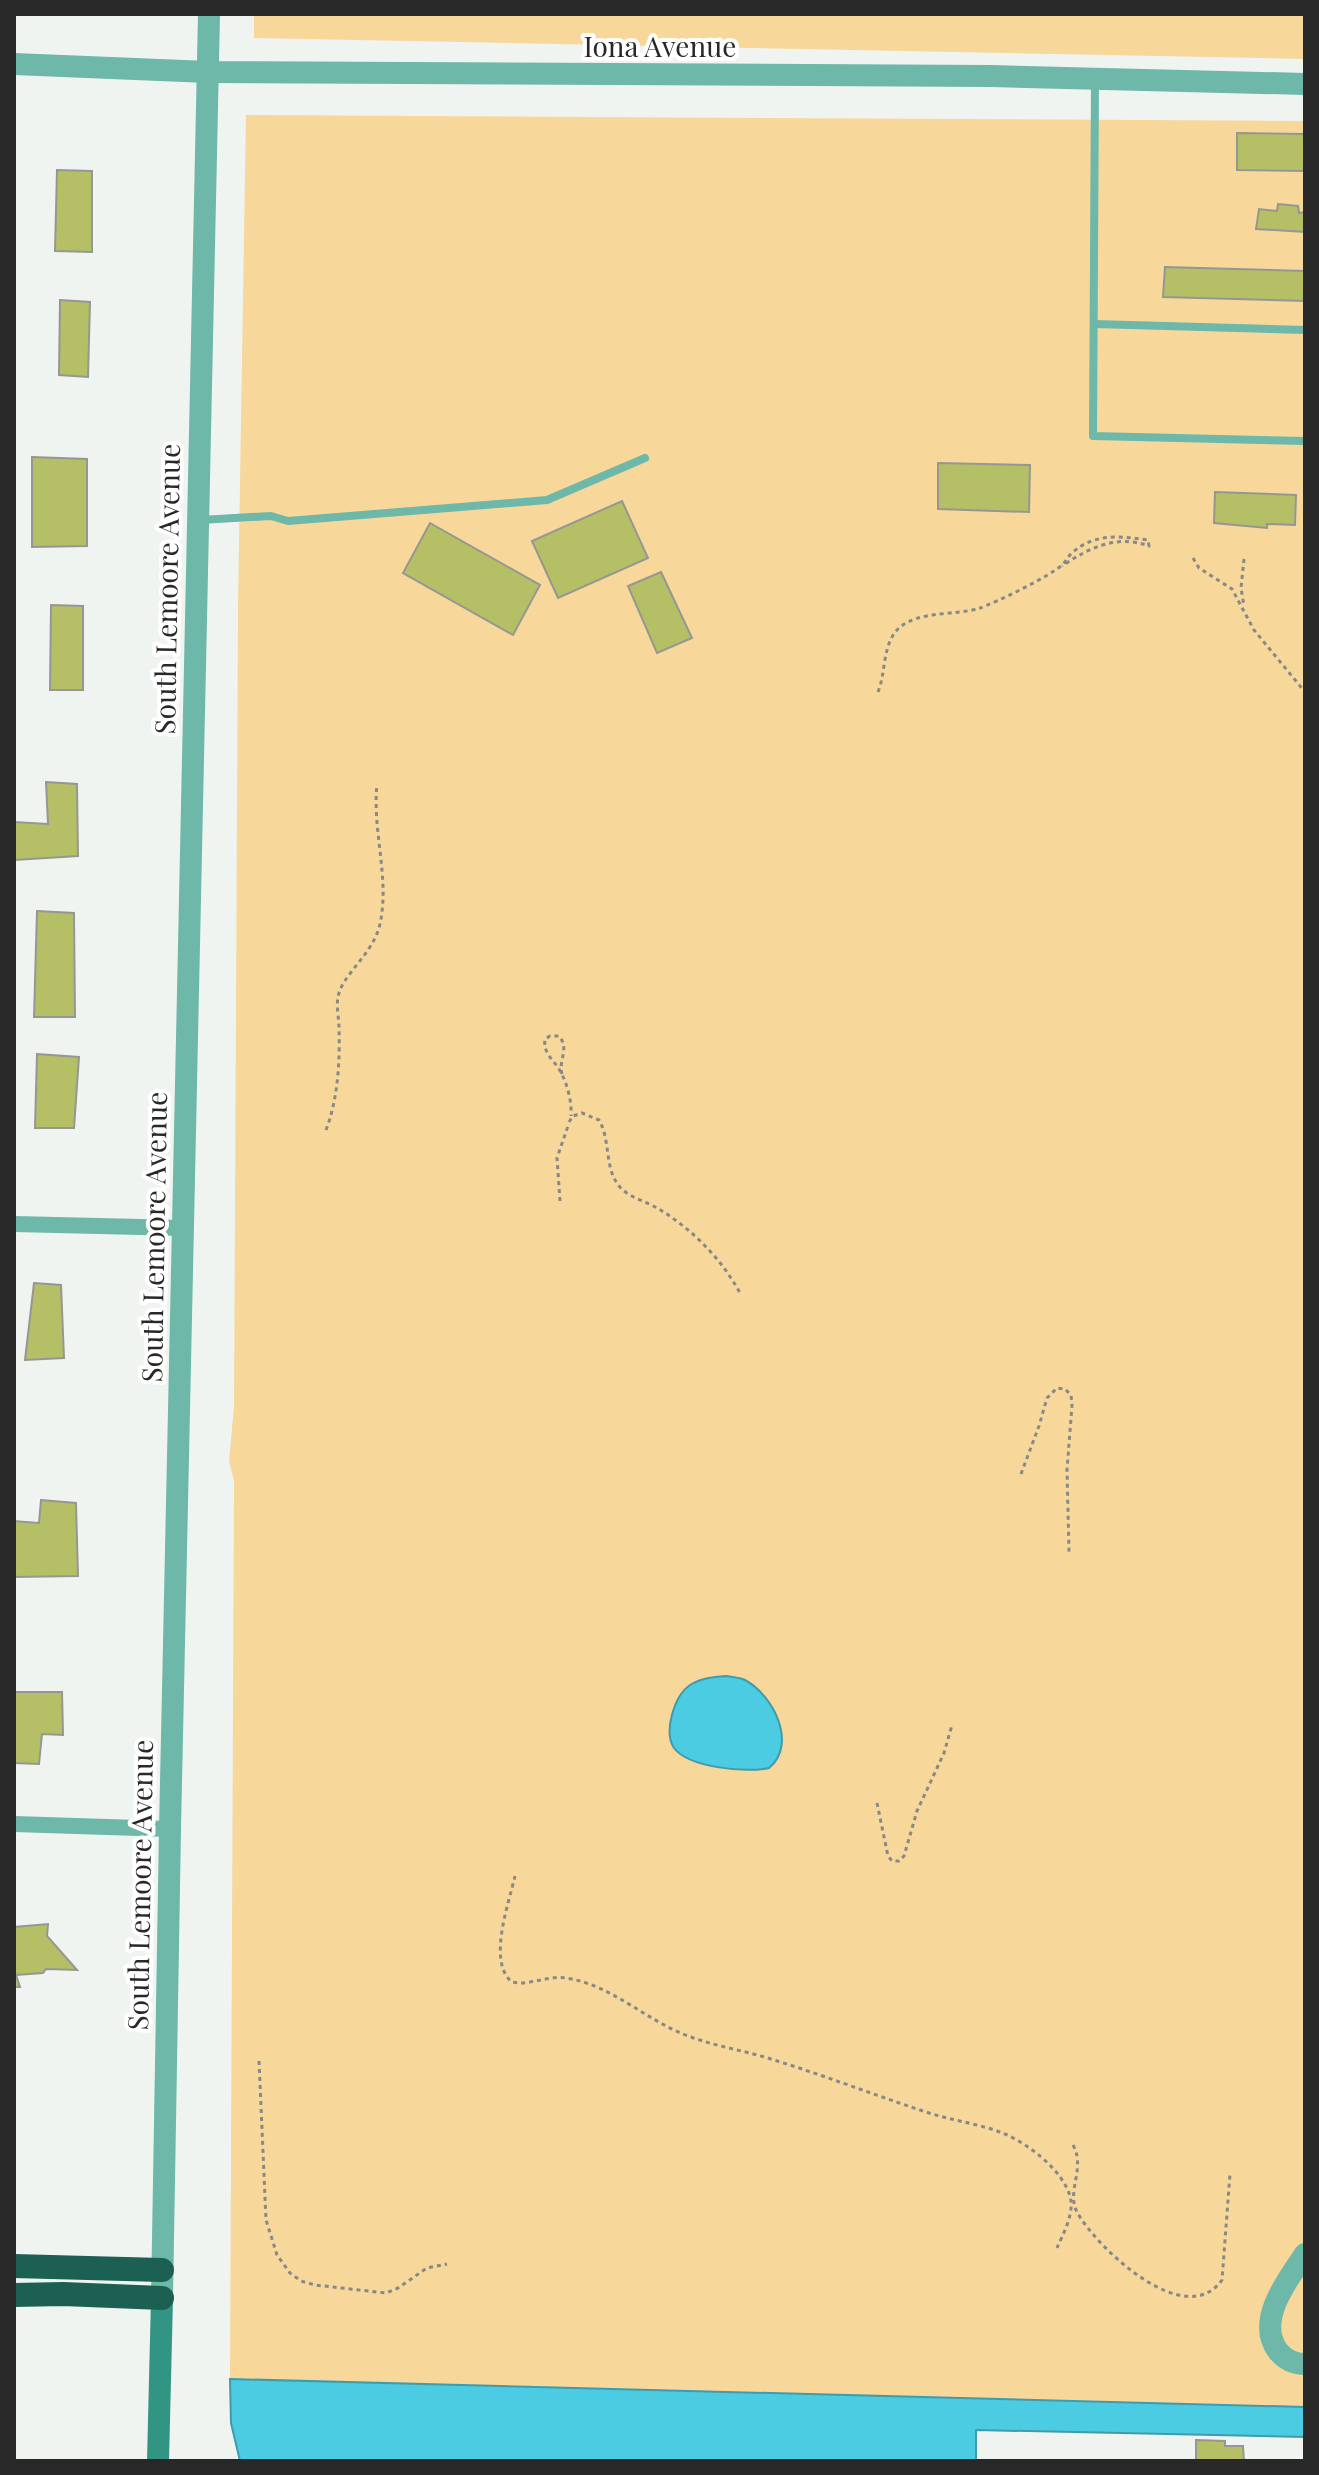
<svg xmlns="http://www.w3.org/2000/svg" width="1319" height="2475" font-family="'Playfair Display',serif">
<style>
.green{fill:#f8d79b}
.water{fill:#4bcce2;stroke:#409baa;stroke-width:2}
.building{fill:#b5bf66;stroke:#969792;stroke-width:2}
.lines{fill:none;stroke-linecap:round;stroke-linejoin:round}
.path{stroke:#878987;stroke-width:3;stroke-dasharray:4 4;stroke-linecap:butt}
.service{stroke:#6db8a8;stroke-width:8}
.minor{stroke:#6db8a8;stroke-width:16}
.tertiary{stroke:#6db8a8;stroke-width:22}
.secondary{stroke:#329584;stroke-width:22}
.motorway{stroke:#1c6054;stroke-width:24}
.labels{text-anchor:middle;dominant-baseline:central;stroke-width:8;stroke-linejoin:round;paint-order:stroke}
.street-label{font-size:28px;fill:#272827;stroke:#fff}
</style>
<rect width="100%" height="100%" fill="#f0f4f0"/>
<g class="green">
<path d="M254,14H1305V59L254,38Z"/>
<path d="M246,115L1305,121V2407L230,2379L234,1481L229,1461L234,1406L238,606Z"/>
</g>
<g class="water">
<path d="M726,1676C732,1677 739,1677 745,1680C773,1695 798,1744 769,1768C747,1773 689,1768 674,1748C663,1731 675,1695 690,1685C701,1678 713,1677 726,1676Z"/>
<path d="M230,2379L1305,2407V2437L976,2430V2461H240L231,2423Z"/>
</g>
<g class="building">
<path d="M1237,133L1305,134V171L1237,170Z"/>
<path d="M57,170L92,171V252L55,251Z"/>
<path d="M1278,204L1298,206L1299,213L1305,212V232L1256,229L1259,209L1277,211Z"/>
<path d="M1165,267L1305,271V301L1163,297Z"/>
<path d="M60,300L90,302L88,377L59,375Z"/>
<path d="M32,457L87,459V546L32,547Z"/>
<path d="M938,463L1030,465L1029,512L938,509Z"/>
<path d="M1215,492L1296,495L1295,525L1267,524V528L1214,523Z"/>
<path d="M622,501L648,558L558,598L532,541Z"/>
<path d="M430,523L540,585L513,635L403,573Z"/>
<path d="M661,572L692,638L657,653L628,586Z"/>
<path d="M51,605L83,606V690H50Z"/>
<path d="M46,782L77,784L78,856L15,860V822L48,824Z"/>
<path d="M37,911L74,913L75,1017H34Z"/>
<path d="M37,1054L79,1057L74,1128H35Z"/>
<path d="M34,1283L61,1285L64,1358L25,1360Z"/>
<path d="M41,1500L76,1503L78,1576L14,1577V1521L39,1523Z"/>
<path d="M14,1692H62L63,1735L42,1734L39,1764L14,1763Z"/>
<path d="M48,1924L47,1936L77,1970L46,1969L43,1973L16,1975L20,1987H14V1927Z"/>
<path d="M1196,2440L1225,2441V2446H1243L1244,2461H1196Z"/>
</g>
<g class="lines">
<g class="path">
<path d="M334,14H349"/>
<path d="M1193,558L1199,568L1232,589L1254,630L1305,692"/>
<path d="M1244,559L1241,588L1244,606"/>
<path d="M878,692C886,673 882,645 898,629C918,610 955,616 980,608C997,602 1048,577 1061,566C1066,562 1068,556 1073,552C1095,533 1121,536 1148,540L1149,546C1116,534 1089,548 1062,566"/>
<path d="M562,1074C558,1060 570,1049 559,1036H550L545,1039C543,1053 552,1058 559,1069C567,1082 572,1101 571,1116"/>
<path d="M569,1122L573,1116L582,1113L599,1120C611,1141 604,1167 619,1186C628,1197 645,1201 657,1208C691,1228 721,1258 740,1293"/>
<path d="M326,1130C338,1099 340,1061 339,1028C339,1018 336,1007 338,997C342,974 373,955 380,924C390,878 372,831 377,784"/>
<path d="M560,1201L557,1158L569,1123"/>
<path d="M1021,1474L1039,1426L1047,1398L1057,1388L1065,1389L1071,1395L1072,1405L1067,1470L1069,1552"/>
<path d="M877,1803L888,1856L892,1861H899L904,1856L917,1811L944,1753L952,1725"/>
<path d="M515,1876C509,1903 487,1962 512,1982C531,1986 547,1975 566,1978C613,1985 647,2022 691,2037C718,2047 747,2051 774,2060C826,2076 877,2096 929,2113C954,2121 981,2124 1005,2134C1030,2145 1062,2170 1070,2196C1075,2213 1063,2234 1057,2248"/>
<path d="M259,2061L266,2220L277,2255L290,2273L301,2281L315,2285L386,2293L398,2288L427,2268L447,2264"/>
<path d="M1073,2145C1086,2169 1066,2191 1077,2212C1096,2247 1185,2332 1222,2280L1230,2174"/>
</g>
<g class="service">
<path d="M1095,79L1093,436L1305,441"/>
<path d="M1094,324L1305,330"/>
<path d="M200,520L271,516L288,521L547,500L645,458"/>
</g>
<g class="minor">
<path d="M14,1224L183,1228"/>
<path d="M14,1824L170,1829"/>
</g>
<g class="tertiary">
<path d="M14,64L208,72L991,76L1305,84"/>
<path d="M1305,2254C1288,2279 1255,2321 1278,2351C1285,2360 1294,2364 1305,2364"/>
<path d="M162,2298L170,1829L209,14"/>
</g>
<path class="secondary" d="M158,2461L162,2298"/>
<g class="motorway">
<path d="M14,2266L162,2270"/>
<path d="M14,2295L63,2294L162,2298"/>
</g>
</g>
<g class="labels">
<g class="street-label">
<text x="660" y="45">Iona Avenue</text>
<text transform="translate(166 589) rotate(-89)">South Lemoore Avenue</text>
<text transform="translate(153 1237) rotate(-89)">South Lemoore Avenue</text>
<text transform="translate(139 1885) rotate(-89)">South Lemoore Avenue</text>
</g>
</g>
<rect width="1319" height="2475" fill="none" stroke="#272827" stroke-width="32"/>
</svg>
